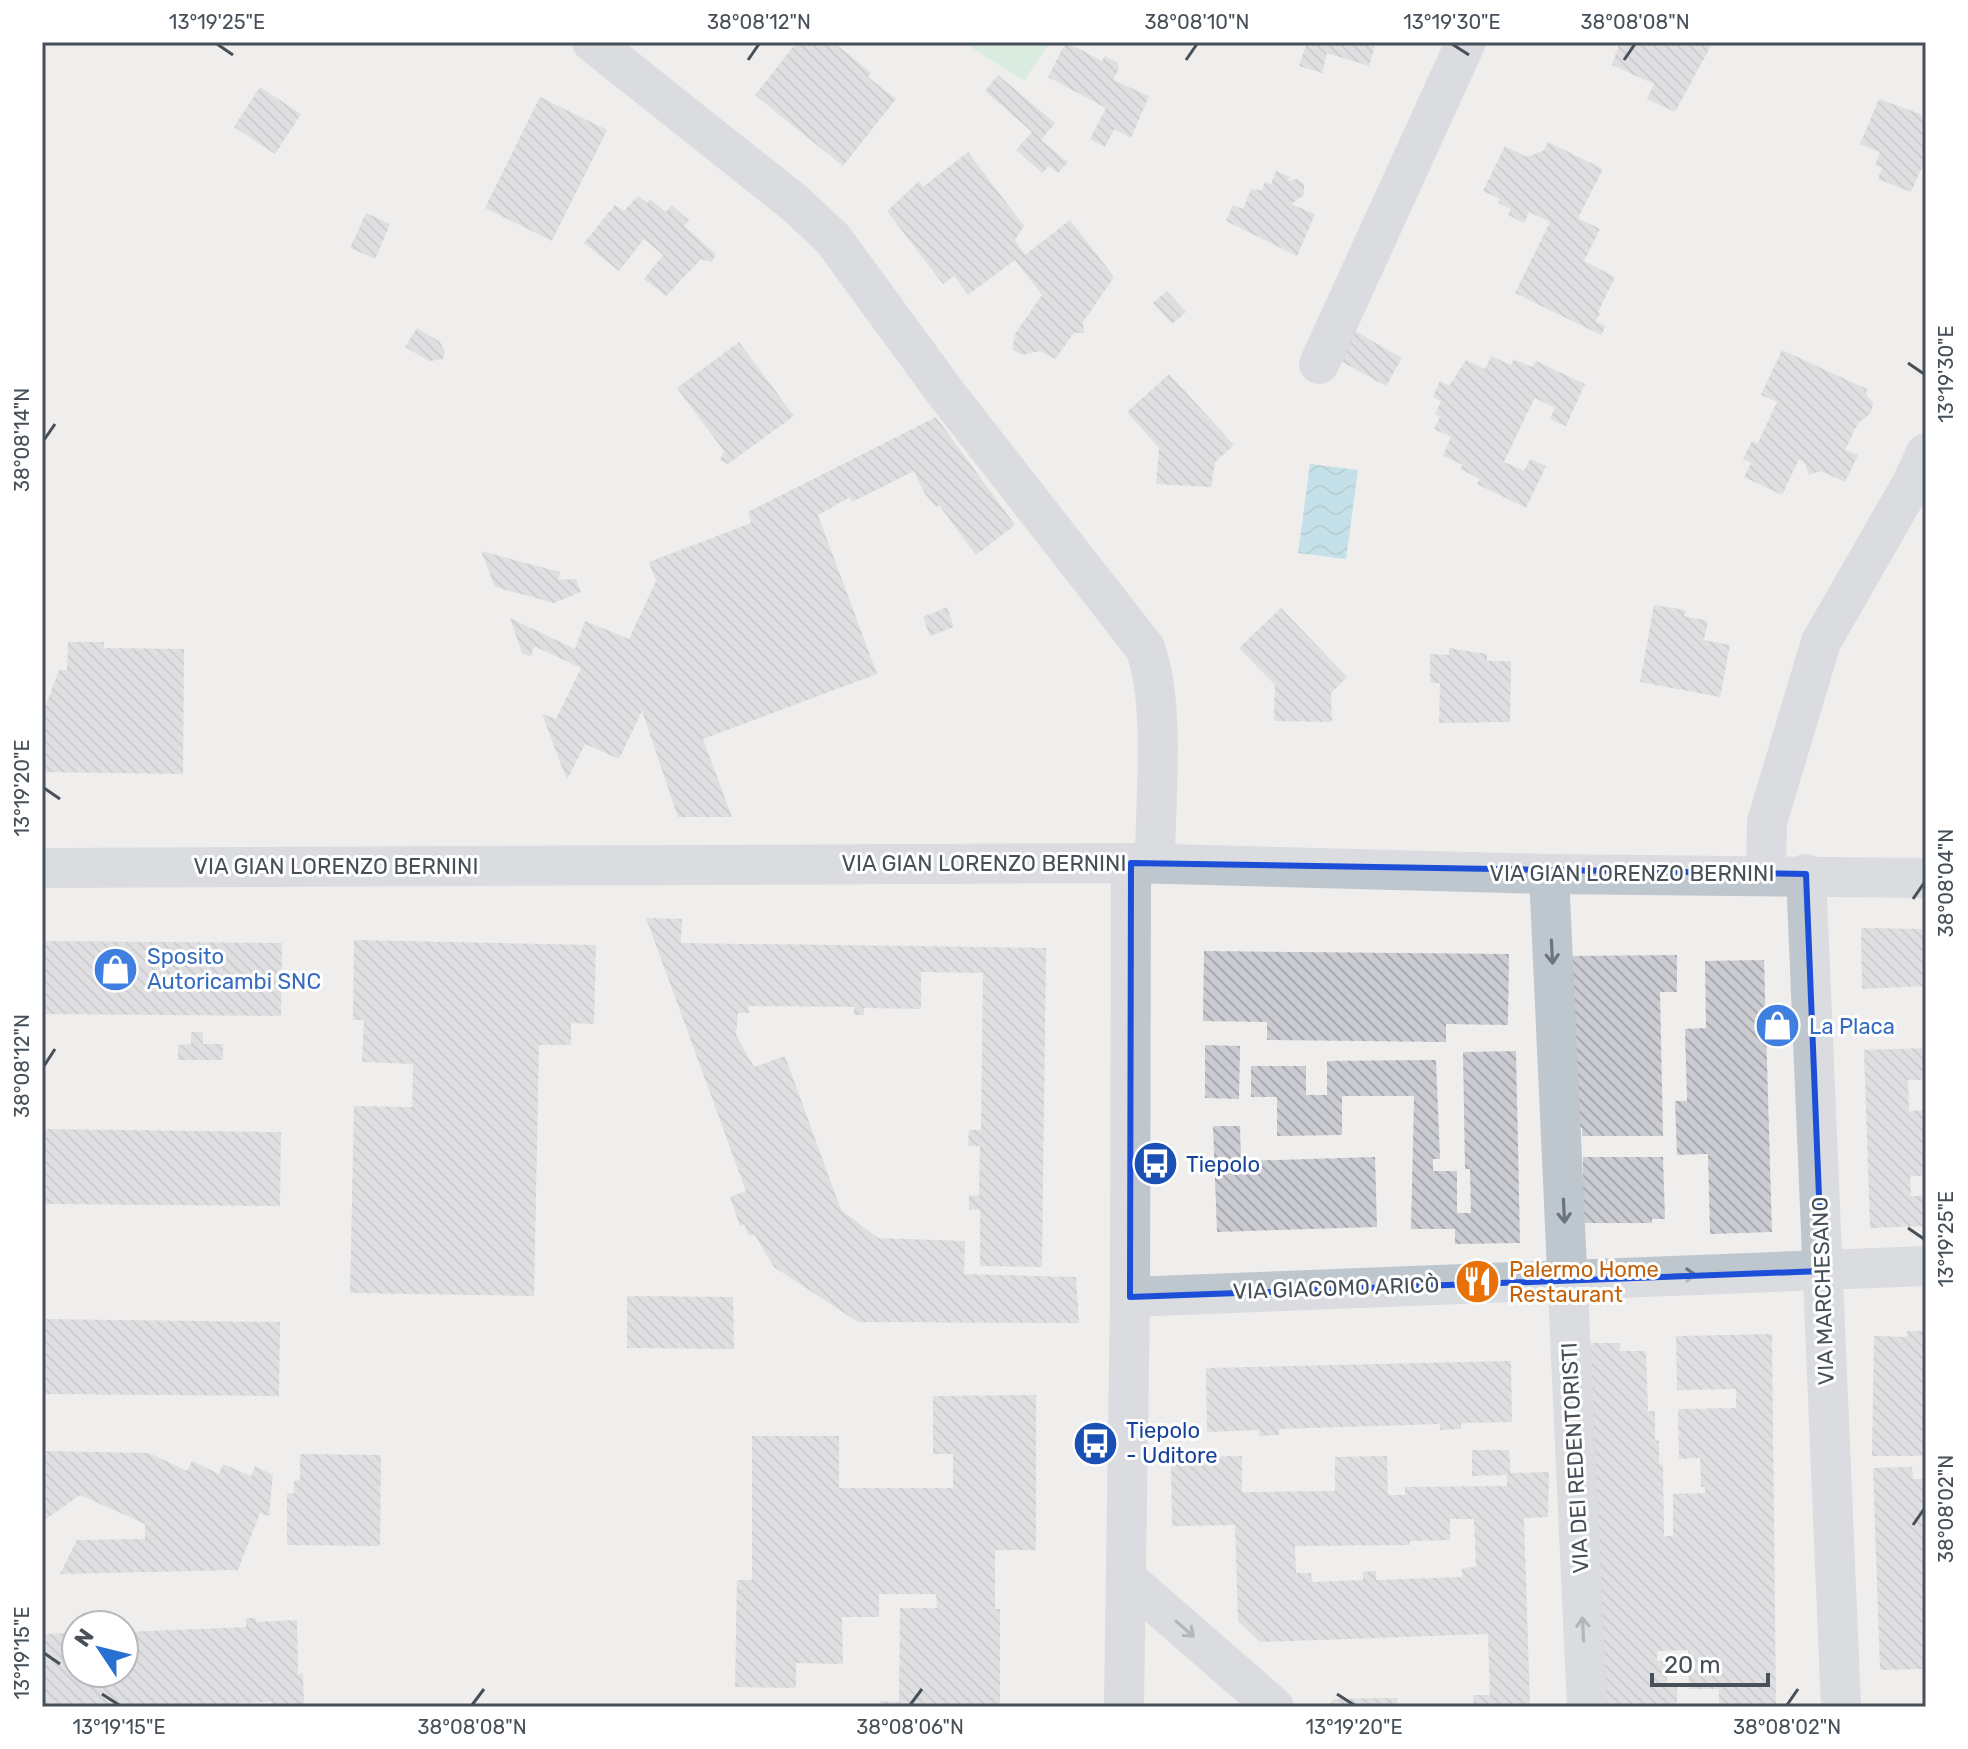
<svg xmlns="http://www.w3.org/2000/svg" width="1968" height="1749" font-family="Rubik,sans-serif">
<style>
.pitch{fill:#bfead0}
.water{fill:url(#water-waves)}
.building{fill:url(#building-back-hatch);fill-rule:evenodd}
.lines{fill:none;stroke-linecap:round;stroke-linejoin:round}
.minor{stroke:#bfc7ce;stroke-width:40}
.oneway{stroke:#6b747c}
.marked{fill:none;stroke:#1d4ed8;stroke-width:6;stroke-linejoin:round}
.ticks{fill:none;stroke:#475059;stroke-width:3}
.labels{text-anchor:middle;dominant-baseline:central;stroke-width:6;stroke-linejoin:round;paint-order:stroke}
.street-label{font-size:22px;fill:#475059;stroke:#fff}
.shop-label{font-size:22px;fill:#366cbe;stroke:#fff;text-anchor:start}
.transit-label{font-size:22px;fill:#164399;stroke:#fff;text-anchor:start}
.food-label{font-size:22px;fill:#c56008;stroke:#fff;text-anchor:start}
.neatline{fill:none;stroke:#475059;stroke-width:3}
.ticks-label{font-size:20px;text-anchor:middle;fill:#475059}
</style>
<defs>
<pattern id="water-waves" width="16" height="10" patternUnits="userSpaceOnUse" patternTransform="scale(2)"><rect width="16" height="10" fill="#8fd2e4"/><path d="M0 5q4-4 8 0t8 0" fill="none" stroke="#77adbc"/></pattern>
<pattern id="building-back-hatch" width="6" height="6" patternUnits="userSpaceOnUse" patternTransform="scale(2)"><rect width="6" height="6" fill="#caccd2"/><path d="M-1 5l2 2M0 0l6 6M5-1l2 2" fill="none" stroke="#a6a8ad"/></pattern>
</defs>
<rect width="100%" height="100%" fill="#f0eded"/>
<path class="pitch" d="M963,42H1050L1024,81Z"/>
<path class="water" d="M1310,464L1358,470L1346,559L1298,553Z"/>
<g class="building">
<path d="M797,42H833L871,73L868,77L896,99L843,166L755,95Z"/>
<path d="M1066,42L1102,61L1105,56L1117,62L1119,69L1113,80L1149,96L1131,138L1114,129L1105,147L1090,139L1106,108L1048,77Z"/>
<path d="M1307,42H1376L1369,66L1327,53L1322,73L1299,66Z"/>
<path d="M1620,42H1713L1675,112L1647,99L1654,84L1612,65Z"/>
<path d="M998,75L1055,123L1041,140L1068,162L1058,173L1049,166L1042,173L1016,150L1032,132L985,91Z"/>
<path d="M260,87L301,114L275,154L234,127Z"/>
<path d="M540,97L607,130L552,241L485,208Z"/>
<path d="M1879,99L1926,116V158L1911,192L1878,179L1882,168L1875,165L1880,152L1860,144Z"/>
<path d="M1548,142L1603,169L1578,218L1600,229L1584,261L1615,277L1598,312L1600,313L1596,322L1606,326L1601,335L1515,293L1550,222L1529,212L1524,223L1508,215L1511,209L1498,203L1500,199L1483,191L1505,146L1527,157L1543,151Z"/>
<path d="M968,152L1024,226L1015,240L1025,255L1070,220L1114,277L1083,322L1084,333H1074L1055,359L1040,351L1021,355L1012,349L1015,334L1042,295L1015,260L968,295L954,276L943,284L887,211L919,181L923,187Z"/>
<path d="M1276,171L1290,177L1287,181L1297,179L1304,184V195L1291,204L1315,214L1297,256L1226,221L1233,205L1243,209L1251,189L1262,190L1265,182L1271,184Z"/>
<path d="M638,196L647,203L650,199L666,212L671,205L689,220L684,226L716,254L712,262L701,259L666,296L644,279L663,255L644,239L619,271L584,243L615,205L624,211Z"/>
<path d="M366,213L390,224L375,259L350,248Z"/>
<path d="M1167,291L1186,312L1172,324L1153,303Z"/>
<path d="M417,328L440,342L445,352L443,359L429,361L405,347Z"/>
<path d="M1353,330L1402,358L1386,386L1337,359Z"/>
<path d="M739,342L794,416L728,464L720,460L724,451L677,388Z"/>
<path d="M1782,350L1867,389L1866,394L1873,403L1871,413L1858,423L1845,450L1858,455L1845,482L1821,471L1809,475L1804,462L1799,459L1782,495L1744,477L1751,463L1743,459L1752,441L1758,443L1777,402L1761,395Z"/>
<path d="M1491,356L1511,365L1514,359L1532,367L1536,361L1585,384L1566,426L1550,419L1555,408L1535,398L1530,407L1504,462L1524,471L1530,459L1546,466L1526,508L1477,484L1480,479L1460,469L1463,465L1443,456L1451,437L1434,429L1440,417L1435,414L1441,401L1433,397L1440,381L1449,386L1466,360L1485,369Z"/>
<path d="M1169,374L1234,445L1215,462L1211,487L1156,484L1159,448L1127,412Z"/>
<path d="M936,417L1015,525L976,555L939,505L936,507L925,494L914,471L852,502L850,497L818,515L877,674L703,739L732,817H678L642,711L619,759L585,744L567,780L542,714L556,719L581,668L534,646L531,657L522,653L510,618L575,649L585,621L629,639L656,581L649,562L751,523L748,512Z"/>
<path d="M481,551L560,572L558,580L576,579L581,592L554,603L495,587Z"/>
<path d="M1654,605L1686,610L1684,616L1708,621L1704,640L1730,645L1720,697L1640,682Z"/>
<path d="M947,607L954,627L930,636L923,617Z"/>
<path d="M1281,608L1347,677L1331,693L1332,722L1274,721L1275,685L1239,648Z"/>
<path d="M68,642H104V648L184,649L183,774L42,772V716L59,670H67Z"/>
<path d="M1449,648L1487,654V661H1511L1510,722L1439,723L1440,683H1430V654L1449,655Z"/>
<path d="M646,918L682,919L681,943L1046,948L1042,1267L980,1266V1209L969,1210V1195L979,1196L980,1146H968L969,1130H981L983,973L921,972V1009L864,1008V1015H854V1007L749,1006V1013H738L736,1035L754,1067L785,1056L841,1210L878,1238L965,1241L964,1274L1076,1277L1079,1323L858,1322L774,1267L754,1234L749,1236L744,1224L740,1226L730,1197L746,1191Z"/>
<path d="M1861,928L1926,929V986L1862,989Z"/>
<path d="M354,940L596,945L594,1024L571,1023V1045H539L534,1296L350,1293L354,1106L412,1107L413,1064L362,1062L364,1020H353Z"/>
<path d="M42,941L282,943L281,1016L42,1014Z"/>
<path d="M1204,951L1509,954L1508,1025L1446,1024V1042L1267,1040V1022L1203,1021Z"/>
<path d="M1677,955V992H1660L1663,1136H1582V1128H1568L1563,956Z"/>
<path d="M1764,960L1772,1232L1710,1234L1708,1154L1677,1155L1675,1101H1687L1685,1029L1706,1028L1705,961Z"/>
<path d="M191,1032H203V1044H223V1060H178V1045L191,1044Z"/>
<path d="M1205,1045L1240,1046L1239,1099L1205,1098Z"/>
<path d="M1926,1048V1080H1908L1909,1111L1926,1110V1176H1910L1911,1196H1926V1226L1870,1228L1864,1050Z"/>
<path d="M1516,1051L1520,1243L1455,1244V1229H1411L1414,1096H1342V1135L1277,1136V1097H1251V1066H1306V1095H1327V1061L1436,1060L1440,1159H1433V1171H1457V1213H1471L1470,1169H1465L1463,1052Z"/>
<path d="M1213,1126H1240L1241,1161L1375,1157L1377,1227L1217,1232Z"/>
<path d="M42,1129L281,1132L280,1206L42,1204Z"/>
<path d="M1583,1157H1663L1665,1219H1652V1223H1583Z"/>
<path d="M627,1296L733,1297L734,1349L627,1348Z"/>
<path d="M42,1319L280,1322L279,1396L42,1394Z"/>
<path d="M1907,1331H1926V1456H1872L1874,1336L1907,1337Z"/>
<path d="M1772,1334L1776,1707H1719V1689H1689L1688,1650L1657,1651V1661H1666L1667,1683L1677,1684V1707H1597L1589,1343H1620V1351H1646L1648,1411H1655V1440L1659,1441V1463L1663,1466L1664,1536H1673V1494L1705,1493V1487H1701L1700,1458L1679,1459L1678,1409L1736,1408V1389L1677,1390L1676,1336Z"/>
<path d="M1511,1361L1512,1422L1461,1423V1429L1440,1430V1424L1279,1429V1435L1259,1436V1430L1207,1432L1206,1368Z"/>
<path d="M1036,1395V1550H995V1609H1000V1707H880V1701L899,1702L900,1608H937L936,1594H879V1617H842L843,1664L796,1663V1688L735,1687L737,1580H752V1436H839V1488H953V1454H933V1396Z"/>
<path d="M1472,1450H1509L1511,1473L1549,1472L1548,1517L1524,1518L1530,1707H1474L1473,1695H1490L1488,1634L1260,1642L1238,1621L1235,1525L1172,1526L1171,1457L1242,1456V1492L1335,1491V1457L1387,1456L1388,1495H1405V1487L1507,1486V1475L1472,1476ZM1450,1519H1474L1476,1567L1462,1568V1577L1376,1580V1571L1363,1572V1580L1312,1582L1311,1573H1296L1295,1546L1410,1545V1541L1450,1540Z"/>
<path d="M42,1451L149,1453L187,1471L192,1461L219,1474L223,1464L251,1476L255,1466L273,1475L269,1516L260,1513L238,1570L60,1574L77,1540L145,1539V1524L80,1495L46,1519L42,1514Z"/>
<path d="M300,1454L381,1455L380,1546L287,1545V1494L294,1493V1481L300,1480Z"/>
<path d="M1912,1467L1913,1479H1926V1669L1880,1670L1873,1468Z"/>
<path d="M246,1618H256V1622L297,1620L298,1674L303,1673L304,1706L273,1707L272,1702L238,1703V1707H42V1634L76,1633V1673H124V1632L246,1627Z"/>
<path d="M1397,1698L1398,1707H1327L1334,1699Z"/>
</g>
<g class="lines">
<g class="minor">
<path d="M592,42L797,205L833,239L945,392L1145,648C1166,706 1155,800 1155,863"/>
<path d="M1319,364L1466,42"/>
<path d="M42,868L1131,863L1549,874L1926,878"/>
<path d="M1549,874L1587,1707"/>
<path d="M1766,874L1767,822L1821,642L1911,485L1926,453"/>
<path d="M1806,874L1841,1707"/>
<path d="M1130,1297L1926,1266"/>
<path d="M1126,1578L1274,1707"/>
<path d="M1124,1707L1130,1297L1131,863"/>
</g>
</g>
<defs><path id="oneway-shaft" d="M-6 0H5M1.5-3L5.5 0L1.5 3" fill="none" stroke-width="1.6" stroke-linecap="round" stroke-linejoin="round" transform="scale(2)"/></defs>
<g class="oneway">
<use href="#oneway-shaft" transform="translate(1552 952) rotate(87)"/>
<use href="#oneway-shaft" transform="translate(1564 1211) rotate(87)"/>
<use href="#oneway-shaft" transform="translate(1684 1275) rotate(-2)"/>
<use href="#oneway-shaft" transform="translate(1185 1629) rotate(41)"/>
<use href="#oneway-shaft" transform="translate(1583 1629) rotate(-93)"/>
</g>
<path d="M0 0H1968V1749H0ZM1131,863L1806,874L1822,1271L1130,1297Z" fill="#f0eded" fill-opacity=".55" fill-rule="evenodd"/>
<path class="marked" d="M1131,863L1806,874L1822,1271L1130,1297Z"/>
<path class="ticks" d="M217,44L233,55M1452,44L1469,55M748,60L759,44M1186,60L1197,44M1624,60L1635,44M1908,363L1924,374M44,440L55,424M44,788L60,799M1913,899L1924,883M44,1066L55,1049M1908,1228L1924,1239M1913,1525L1924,1509M44,1653L60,1664M102,1694L119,1705M1337,1694L1354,1705M472,1705L484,1689M910,1705L922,1689M1787,1705L1798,1689"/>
<defs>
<symbol id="shop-disc" viewBox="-11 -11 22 22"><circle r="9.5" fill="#3f7fe0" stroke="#fff"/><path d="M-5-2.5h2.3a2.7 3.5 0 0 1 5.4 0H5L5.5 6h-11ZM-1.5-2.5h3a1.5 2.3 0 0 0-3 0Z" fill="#fff"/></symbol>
<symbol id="bus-disc" viewBox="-11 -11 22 22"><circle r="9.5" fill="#1a4fb4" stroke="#fff"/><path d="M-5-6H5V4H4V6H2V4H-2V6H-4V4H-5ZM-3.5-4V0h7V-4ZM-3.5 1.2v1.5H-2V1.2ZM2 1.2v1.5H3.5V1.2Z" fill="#fff"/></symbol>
<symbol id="restaurant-disc" viewBox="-11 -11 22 22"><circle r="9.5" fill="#e8710a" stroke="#fff"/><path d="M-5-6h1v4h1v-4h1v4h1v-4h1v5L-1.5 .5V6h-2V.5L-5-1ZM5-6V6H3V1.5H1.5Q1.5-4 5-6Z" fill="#fff"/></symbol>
</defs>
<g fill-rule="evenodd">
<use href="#shop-disc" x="90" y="944" width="51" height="51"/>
<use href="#shop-disc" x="1752" y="1000" width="51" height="51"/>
<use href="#bus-disc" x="1130" y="1138" width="51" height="51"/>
<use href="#restaurant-disc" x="1452" y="1256" width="51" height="51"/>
<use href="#bus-disc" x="1070" y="1418" width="51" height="51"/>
</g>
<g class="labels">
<g class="street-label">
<text x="984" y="863">VIA GIAN LORENZO BERNINI</text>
<text x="336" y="866">VIA GIAN LORENZO BERNINI</text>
<text x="1632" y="873">VIA GIAN LORENZO BERNINI</text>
<text transform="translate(1336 1288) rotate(-2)">VIA GIACOMO ARICÒ</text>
<text transform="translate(1823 1291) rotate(-92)">VIA MARCHESANO</text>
<text transform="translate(1575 1458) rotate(-93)">VIA DEI REDENTORISTI</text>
</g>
<g class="shop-label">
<text x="147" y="956">Sposito<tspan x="147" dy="25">Autoricambi SNC</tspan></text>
<text x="1809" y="1026">La Placa</text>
</g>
<g class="transit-label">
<text x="1186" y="1164">Tiepolo</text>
<text x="1126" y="1430">Tiepolo<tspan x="1126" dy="25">- Uditore</tspan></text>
</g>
<g class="food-label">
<text x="1509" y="1269">Palermo Home<tspan x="1509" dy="25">Restaurant</tspan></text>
</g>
</g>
<rect width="1968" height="1749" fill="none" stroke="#ffffff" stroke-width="88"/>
<g transform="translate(100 1649) rotate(305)"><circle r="38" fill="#ffffff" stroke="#b5b9bd" stroke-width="2"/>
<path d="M0-6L14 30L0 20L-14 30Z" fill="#2870cf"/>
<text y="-12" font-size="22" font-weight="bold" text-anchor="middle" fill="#475059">N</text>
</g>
<path d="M1652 1673v12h116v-12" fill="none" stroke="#475059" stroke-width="4"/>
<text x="1664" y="1673" font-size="24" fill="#475059" stroke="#ffffff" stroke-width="6" paint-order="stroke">20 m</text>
<rect x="44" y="44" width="1880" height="1661" class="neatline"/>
<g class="ticks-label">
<text x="217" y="29">13°19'25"E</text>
<text x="759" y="29">38°08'12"N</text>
<text x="1197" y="29">38°08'10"N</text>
<text x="1452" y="29">13°19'30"E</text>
<text x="1635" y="29">38°08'08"N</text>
<text transform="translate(1946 374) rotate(-90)" y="7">13°19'30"E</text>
<text transform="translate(22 440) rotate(-90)" y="7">38°08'14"N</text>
<text transform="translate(22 788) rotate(-90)" y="7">13°19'20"E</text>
<text transform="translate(1946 883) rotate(-90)" y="7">38°08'04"N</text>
<text transform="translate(22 1066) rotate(-90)" y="7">38°08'12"N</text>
<text transform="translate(1946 1239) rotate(-90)" y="7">13°19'25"E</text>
<text transform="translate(1946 1509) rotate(-90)" y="7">38°08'02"N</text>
<text transform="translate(22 1653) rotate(-90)" y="7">13°19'15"E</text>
<text x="119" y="1734">13°19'15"E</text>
<text x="472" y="1734">38°08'08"N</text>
<text x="910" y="1734">38°08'06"N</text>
<text x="1354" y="1734">13°19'20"E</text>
<text x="1787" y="1734">38°08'02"N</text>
</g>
</svg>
